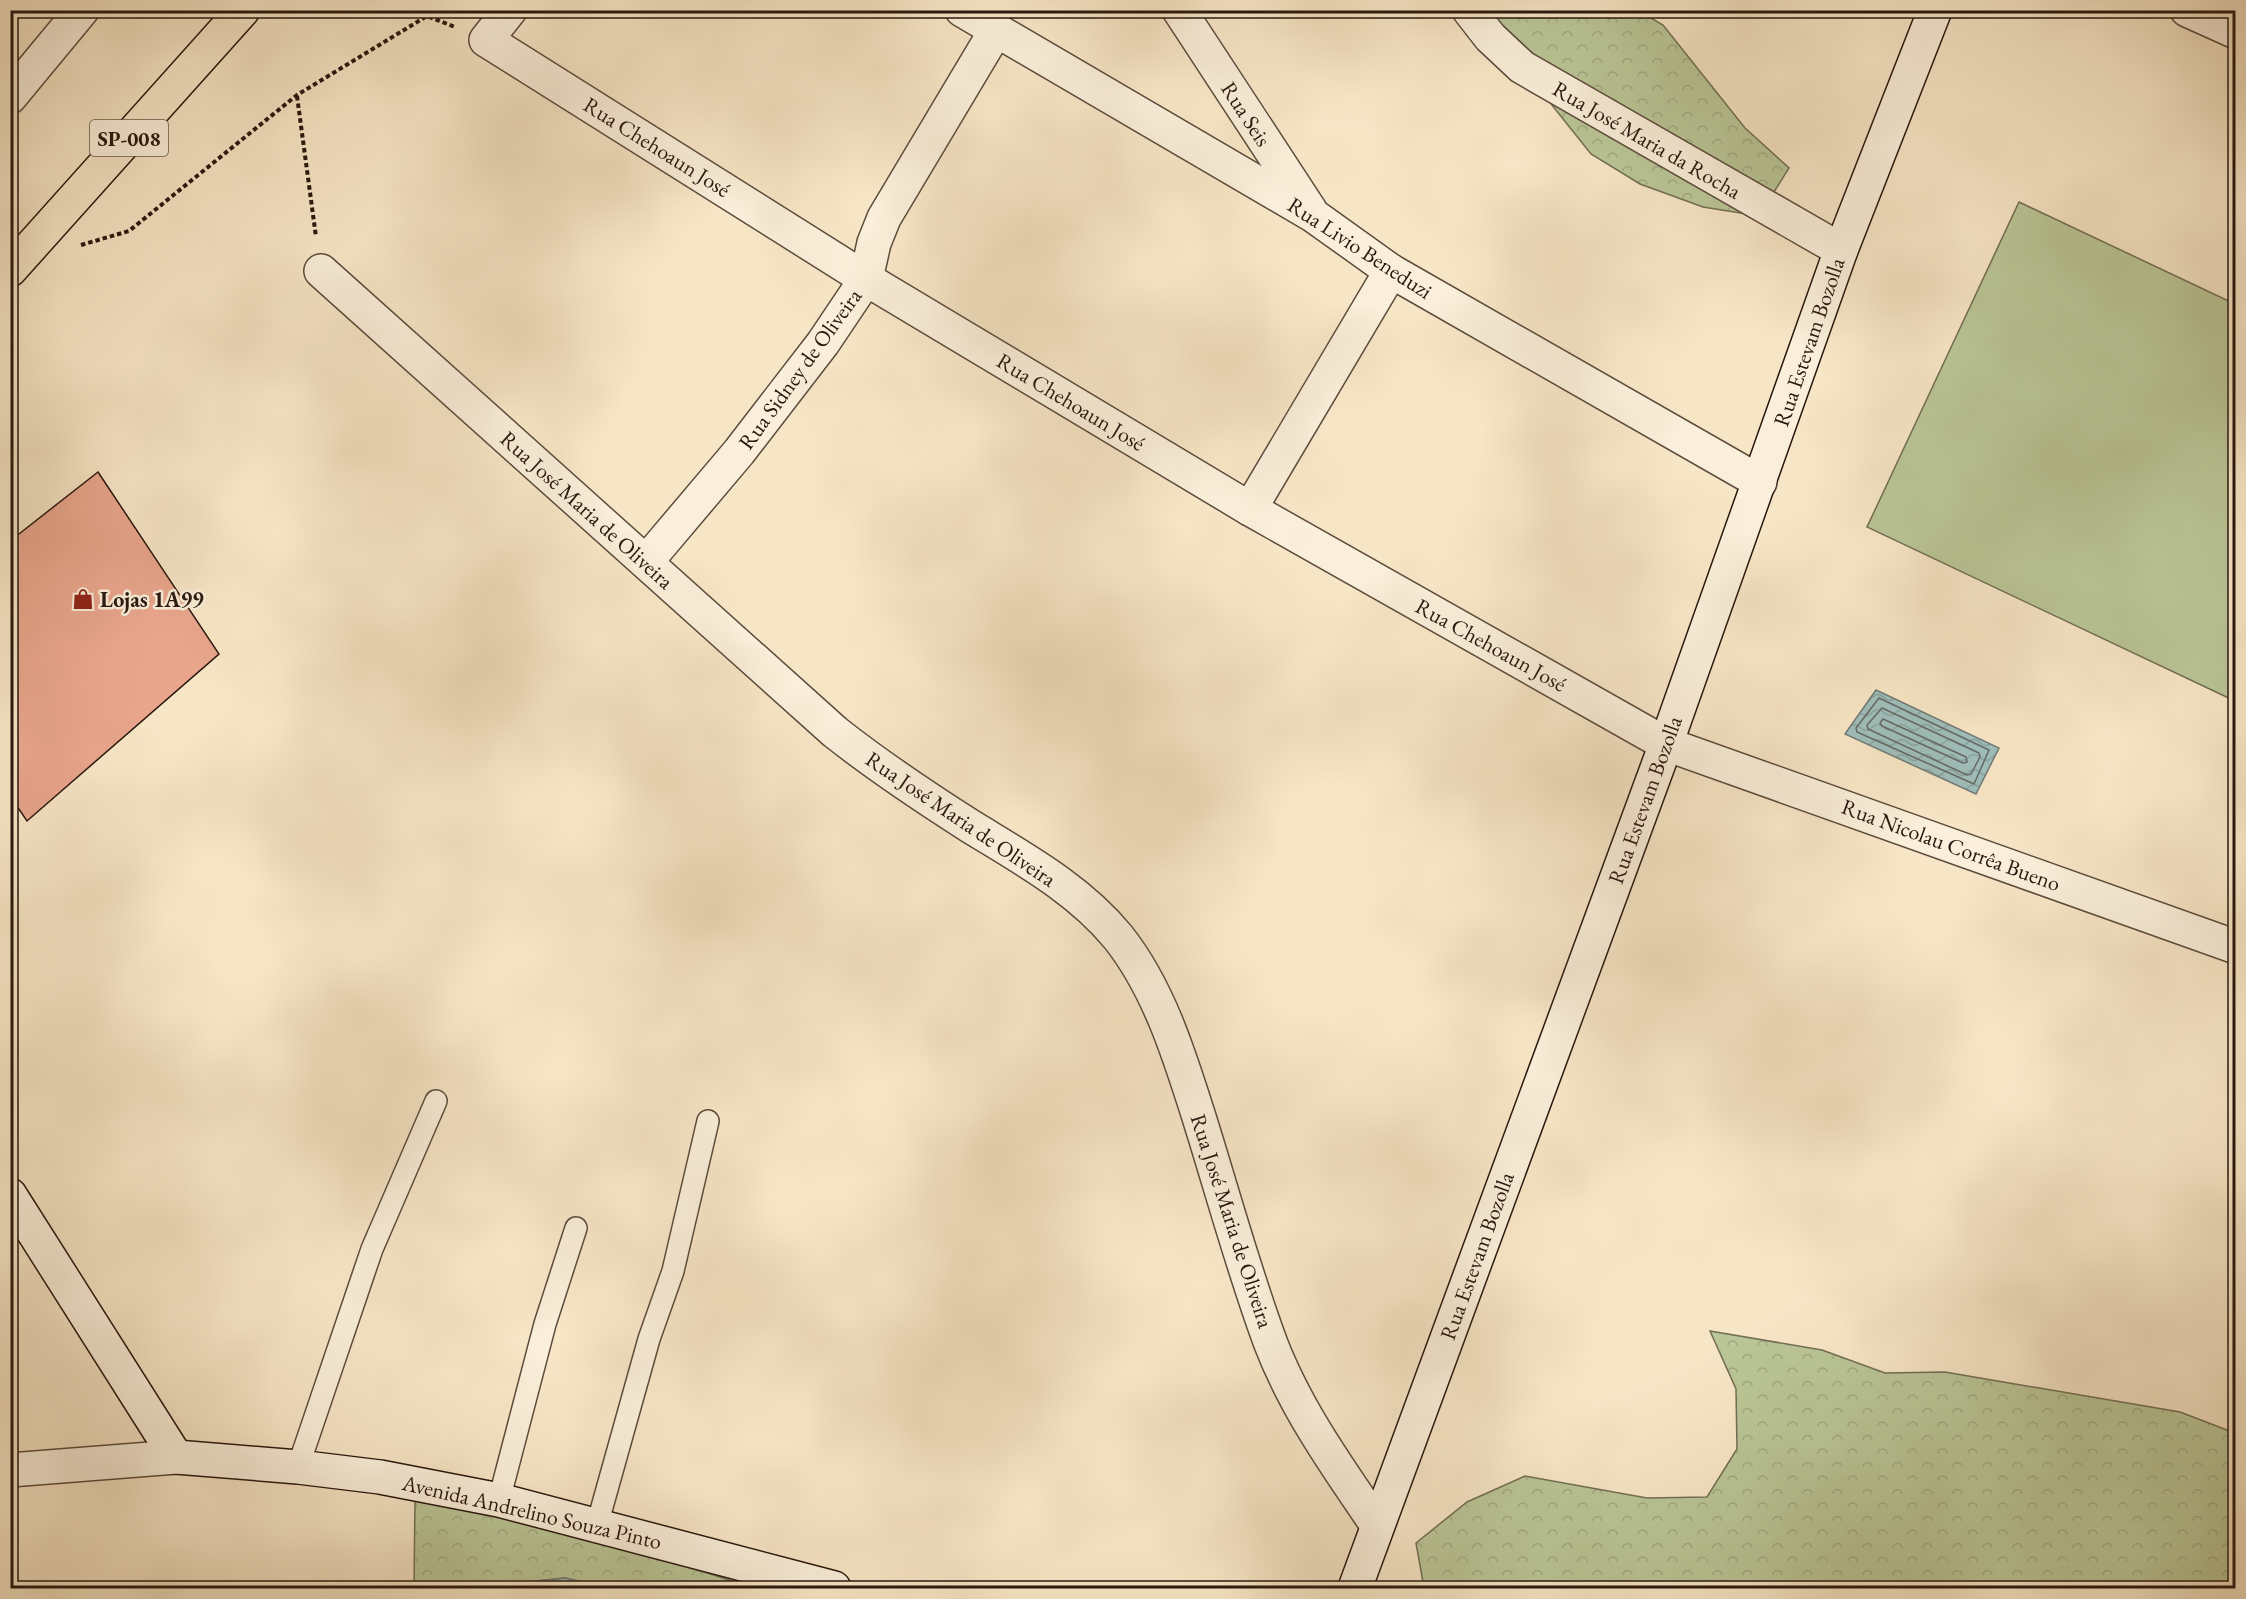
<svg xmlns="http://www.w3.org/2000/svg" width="2246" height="1599" font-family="'EB Garamond',serif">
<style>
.forest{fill:url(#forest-crowns);stroke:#726e53;stroke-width:1.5}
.pitch{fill:#bac697;stroke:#726e53;stroke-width:1.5}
.water{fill:url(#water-waves);stroke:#707b76;stroke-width:1.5}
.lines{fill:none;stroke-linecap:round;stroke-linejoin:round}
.shore{stroke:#646a65;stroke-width:1.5}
.building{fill:#e9a68d;stroke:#29170f;stroke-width:1.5}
.lane-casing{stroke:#5c4b3d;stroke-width:24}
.street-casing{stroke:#5c4b3d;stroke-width:36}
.secondary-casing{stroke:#29170f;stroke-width:36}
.primary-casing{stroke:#29170f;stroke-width:36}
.path{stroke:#29170f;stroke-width:4;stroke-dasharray:4.5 3;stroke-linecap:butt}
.lane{stroke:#faefda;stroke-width:21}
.street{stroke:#faefda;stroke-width:33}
.secondary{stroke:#faefda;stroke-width:33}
.primary{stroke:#f7e6c6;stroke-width:33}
.labels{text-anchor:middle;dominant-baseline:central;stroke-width:5;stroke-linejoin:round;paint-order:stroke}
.shield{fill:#faefda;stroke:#68584c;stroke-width:1.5}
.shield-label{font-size:21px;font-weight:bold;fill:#29170f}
.street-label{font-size:22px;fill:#29170f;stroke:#faefda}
.poi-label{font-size:22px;font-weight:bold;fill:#29170f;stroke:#faefda;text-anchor:start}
</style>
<defs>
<pattern id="forest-crowns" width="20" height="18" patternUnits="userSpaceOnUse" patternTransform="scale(1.5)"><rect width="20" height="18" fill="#bac697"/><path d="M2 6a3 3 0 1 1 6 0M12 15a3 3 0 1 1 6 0" fill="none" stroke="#a0a981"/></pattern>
<pattern id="water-waves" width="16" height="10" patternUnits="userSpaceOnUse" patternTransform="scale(1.5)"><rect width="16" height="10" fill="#9fbebb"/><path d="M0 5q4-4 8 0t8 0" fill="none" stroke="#89a3a0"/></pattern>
</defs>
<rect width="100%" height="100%" fill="#f7e6c6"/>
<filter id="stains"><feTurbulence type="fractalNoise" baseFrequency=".00333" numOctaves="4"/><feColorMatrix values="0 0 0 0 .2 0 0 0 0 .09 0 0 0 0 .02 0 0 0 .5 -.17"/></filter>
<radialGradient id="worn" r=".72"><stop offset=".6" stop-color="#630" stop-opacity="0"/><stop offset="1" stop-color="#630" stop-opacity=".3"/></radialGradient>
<g class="forest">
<path d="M1477,11H1639L1663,25L1745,128L1789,168L1759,216L1703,207L1640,184L1591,154Z"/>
<path d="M1710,1331L1822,1350L1885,1373L1945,1372L2180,1412L2235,1433V1588H1424L1416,1543L1467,1502L1525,1476L1647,1498L1707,1497L1737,1449L1736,1389Z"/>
<path d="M415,1500L493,1504L754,1588H606L565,1578L472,1588H414Z"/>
</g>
<path class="pitch" d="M2019,202L2235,304V701L1867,527Z"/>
<g class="water">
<path d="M1876,690L1999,748L1976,794L1845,734Z"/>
<path d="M565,1578L609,1588H472Z"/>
</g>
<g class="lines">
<g class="shore">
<path d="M1879,698L1989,750L1974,784L1857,732L1856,728Z"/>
<path d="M1882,708L1979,753L1980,757L1971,774L1967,775L1868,729L1867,725Z"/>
<path d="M1883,719L1966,757L1967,762L1963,763L1882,726L1880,723Z"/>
</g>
</g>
<path class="building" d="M98,472L219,654L27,821L10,796V541Z"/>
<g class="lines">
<defs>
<g id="lane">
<path d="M298,1467L372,1249L436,1101"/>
<path d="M499,1500L545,1324L576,1228"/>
<path d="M597,1525L649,1339L673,1271L708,1121"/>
</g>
<g id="street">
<path d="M510,10L486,40L866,279L1250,509L1666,744L2236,947"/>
<path d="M962,10L1314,216L1391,271L1760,482"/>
<path d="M1179,10L1310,210"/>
<path d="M1469,10L1490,37L1522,67L1841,250"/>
<path d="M2187,10L2236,32"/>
<path d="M10,97L82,10"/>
<path d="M321,271L835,732C878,766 923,796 970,826C1022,858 1079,889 1118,937C1158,987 1179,1054 1198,1114C1222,1190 1243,1269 1271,1344C1296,1409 1338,1468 1377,1525"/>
<path d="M1250,509L1391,271"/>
<path d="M646,562L739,452L823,343L866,279L874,243L884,218L995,32"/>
<path d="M10,1470L176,1457"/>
</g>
<g id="secondary">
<path d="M10,1195L176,1457L298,1467L380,1477L499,1500L834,1588"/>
<path d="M1355,1588L1666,744L1841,250L1935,10"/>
</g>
<path id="primary" d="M10,270L243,10"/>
</defs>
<use href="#lane" class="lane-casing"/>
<use href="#street" class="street-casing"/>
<use href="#secondary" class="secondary-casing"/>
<use href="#primary" class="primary-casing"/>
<g class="path">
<path d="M297,96L316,237"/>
<path d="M81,245L129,231L297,95L427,16L455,27"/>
</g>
<use href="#lane" class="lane"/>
<use href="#street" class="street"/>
<use href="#secondary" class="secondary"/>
<use href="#primary" class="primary"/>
</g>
<defs>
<symbol id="shop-bare" viewBox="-9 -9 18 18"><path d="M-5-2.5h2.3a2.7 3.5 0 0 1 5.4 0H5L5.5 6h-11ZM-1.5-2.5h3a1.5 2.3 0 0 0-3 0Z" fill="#8f2418" stroke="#faefda" stroke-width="2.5" paint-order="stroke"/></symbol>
</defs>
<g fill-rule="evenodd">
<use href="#shop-bare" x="68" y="584" width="30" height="30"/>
</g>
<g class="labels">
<rect class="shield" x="90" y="120" width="78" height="36" rx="4.5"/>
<g class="shield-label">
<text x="129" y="138">SP-008</text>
</g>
<g class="street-label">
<text transform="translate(1246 114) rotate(57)">Rua Seis</text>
<text transform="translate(1647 140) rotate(30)">Rua José Maria da Rocha</text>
<text transform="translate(657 147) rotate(32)">Rua Chehoaun José</text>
<text transform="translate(1360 248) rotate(33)">Rua Livio Beneduzi</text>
<text transform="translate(1809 342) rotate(-71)">Rua Estevam Bozolla</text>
<text transform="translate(800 369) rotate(-54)">Rua Sidney de Oliveira</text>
<text transform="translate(1071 402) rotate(31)">Rua Chehoaun José</text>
<text transform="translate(587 510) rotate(42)">Rua José Maria de Oliveira</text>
<text transform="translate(1491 645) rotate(29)">Rua Chehoaun José</text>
<text transform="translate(1645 800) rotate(-70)">Rua Estevam Bozolla</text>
<text transform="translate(961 819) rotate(34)">Rua José Maria de Oliveira</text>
<text transform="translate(1951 845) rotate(20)">Rua Nicolau Corrêa Bueno</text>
<text transform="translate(1232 1221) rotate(72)">Rua José Maria de Oliveira</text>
<text transform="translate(1477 1256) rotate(-70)">Rua Estevam Bozolla</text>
<text transform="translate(532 1512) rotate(13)">Avenida Andrelino Souza Pinto</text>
</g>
<g class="poi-label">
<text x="100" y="599">Lojas 1A99</text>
</g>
</g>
<rect width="2246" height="1599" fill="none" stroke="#f7e6c6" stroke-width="36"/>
<rect x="12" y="12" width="2222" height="1575" fill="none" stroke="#29170f" stroke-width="3"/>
<rect x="18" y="18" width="2210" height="1563" fill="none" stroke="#29170f" stroke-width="1.5"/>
<rect width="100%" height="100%" filter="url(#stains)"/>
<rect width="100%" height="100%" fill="url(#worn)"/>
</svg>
